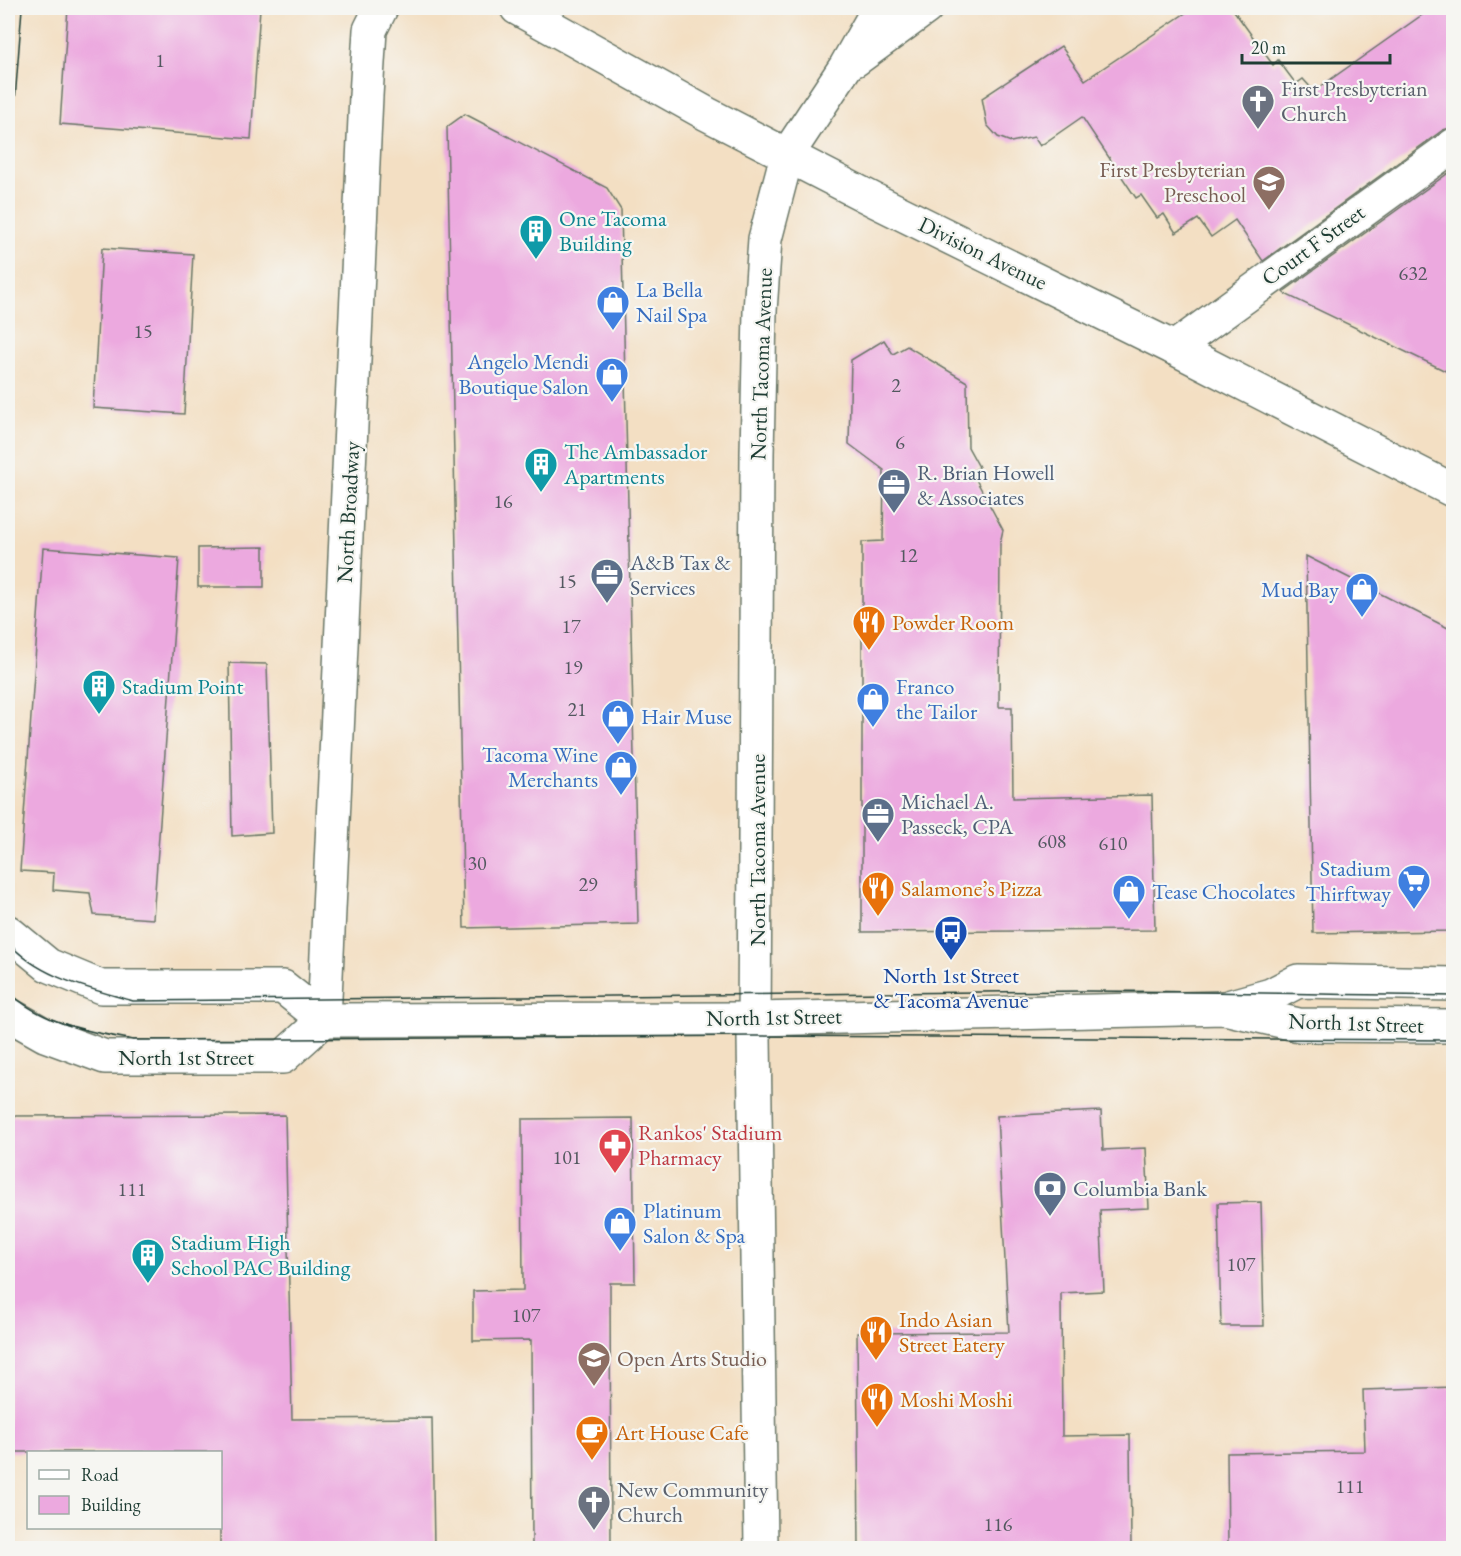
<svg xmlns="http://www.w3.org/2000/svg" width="1461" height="1556" font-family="'EB Garamond',serif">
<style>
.building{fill:#eca9df}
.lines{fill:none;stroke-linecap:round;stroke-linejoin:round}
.minor-casing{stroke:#697666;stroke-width:36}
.major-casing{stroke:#697666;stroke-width:36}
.minor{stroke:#fff;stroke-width:33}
.major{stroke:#fff;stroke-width:33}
.tram{stroke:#1f3d34;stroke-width:1.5}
.labels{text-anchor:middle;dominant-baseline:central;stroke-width:4.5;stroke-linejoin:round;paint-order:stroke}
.number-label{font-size:20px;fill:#52585f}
.worship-label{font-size:22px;fill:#5b616d;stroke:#f6f6f2;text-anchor:start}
.education-label{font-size:22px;fill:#785e54;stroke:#f6f6f2;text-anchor:end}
.culture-label{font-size:22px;fill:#0d838f;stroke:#f6f6f2;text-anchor:start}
.street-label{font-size:22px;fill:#1f3d34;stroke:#f6f6f2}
.shop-label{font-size:22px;fill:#366cbe;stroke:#f6f6f2;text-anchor:start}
.service-label{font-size:22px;fill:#4e5e75;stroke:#f6f6f2;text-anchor:start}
.food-label{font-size:22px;fill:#c56008;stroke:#f6f6f2;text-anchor:start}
.transit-label{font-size:22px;fill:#164399;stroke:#f6f6f2}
.health-label{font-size:22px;fill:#be3a42;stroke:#f6f6f2;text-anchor:start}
</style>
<rect width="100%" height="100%" fill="#f6f6f2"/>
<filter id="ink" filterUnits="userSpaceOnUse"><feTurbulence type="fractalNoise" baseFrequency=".0167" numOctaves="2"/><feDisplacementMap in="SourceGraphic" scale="12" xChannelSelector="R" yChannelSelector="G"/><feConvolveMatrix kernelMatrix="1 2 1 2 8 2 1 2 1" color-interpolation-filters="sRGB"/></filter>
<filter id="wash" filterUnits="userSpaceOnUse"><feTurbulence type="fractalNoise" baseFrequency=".008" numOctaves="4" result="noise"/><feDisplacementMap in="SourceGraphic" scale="24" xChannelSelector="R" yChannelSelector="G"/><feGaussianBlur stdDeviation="1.35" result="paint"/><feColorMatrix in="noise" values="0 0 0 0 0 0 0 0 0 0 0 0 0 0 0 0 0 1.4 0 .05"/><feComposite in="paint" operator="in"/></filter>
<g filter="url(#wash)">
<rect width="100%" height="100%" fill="#f3dfc3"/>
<g id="blocks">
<g class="building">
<path d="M68,8H260L251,139L60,124Z"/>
<path d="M1193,8H1232L1273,65L1278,60L1296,84L1303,79L1314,91L1432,8H1454V127L1443,130L1263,261L1235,220L1211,237L1198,219L1176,233L1164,214L1157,218L1141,195L1136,198L1082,117L1040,146L1034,137L1011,142L998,137L987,125L982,98L1061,46L1085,80Z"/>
<path d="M465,114L607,188L621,210L638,924L464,928L447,127Z"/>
<path d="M1454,169V375L1285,294L1283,292Z"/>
<path d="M102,248L193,254L184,414L93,408Z"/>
<path d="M884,340L893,354L907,346L967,382L968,447L979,467L972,472L1003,530L1000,543L999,707H1012L1013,798L1152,795L1155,930L862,932V542L883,541L884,470L849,444L851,360Z"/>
<path d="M264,547V587H198V548Z"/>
<path d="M43,548L179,558L153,919L94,915L90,893L53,890L54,873L20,871Z"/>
<path d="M1306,556L1454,631V931L1313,933Z"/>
<path d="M229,663L267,664L272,833L232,836Z"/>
<path d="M1101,1111L1103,1150L1146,1148L1149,1208L1100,1210L1104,1291L1061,1293L1062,1436L1130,1435L1131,1548H859L857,1333L1009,1332L997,1116Z"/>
<path d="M285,1115L292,1419L432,1418L434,1548H220V1452H8V1116Z"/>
<path d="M633,1118L635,1283H610L611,1548H532L531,1340L473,1341V1291L523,1290L522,1119Z"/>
<path d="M1261,1202L1264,1326H1221L1218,1203Z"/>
<path d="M1454,1387V1548H1228L1227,1453L1365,1451L1363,1390Z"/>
</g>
</g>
</g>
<g filter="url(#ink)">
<use href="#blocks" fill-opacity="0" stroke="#697666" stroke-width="1.5"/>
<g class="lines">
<defs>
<g id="minor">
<path d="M855,60L926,8"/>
<path d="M1174,348L1454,145"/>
<path d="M8,932L48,965L101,987H283L324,1020L756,1019L1224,1008L1299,1025L1454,1026"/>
<path d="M1228,1007L1271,995L1298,981L1454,984"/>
<path d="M8,1014L45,1035L105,1057H283L324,1020"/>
<path d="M324,1020L366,96L370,30L381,8"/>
<path d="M761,1548L754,1036L757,454L760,311L765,239L787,155L846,66L879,8"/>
</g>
<path id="major" d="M517,8L707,114L876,201L1174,348L1454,491"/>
</defs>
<use href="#minor" class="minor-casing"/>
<use href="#major" class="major-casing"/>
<use href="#minor" class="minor"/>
<use href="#major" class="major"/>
<g class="tram">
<path d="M8,193L22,8"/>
<path d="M8,942C39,978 89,988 133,1001L1084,991C1208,991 1330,995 1454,996"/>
<path d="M8,991C42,1024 88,1031 133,1040L754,1036L1454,1040"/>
</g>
</g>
</g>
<defs>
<symbol id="church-pin" viewBox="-11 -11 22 30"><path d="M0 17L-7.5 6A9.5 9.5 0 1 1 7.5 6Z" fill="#6b7280" stroke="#f6f6f2"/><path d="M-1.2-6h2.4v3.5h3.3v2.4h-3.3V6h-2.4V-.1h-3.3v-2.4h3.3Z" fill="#fff"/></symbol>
<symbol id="school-pin" viewBox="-11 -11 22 30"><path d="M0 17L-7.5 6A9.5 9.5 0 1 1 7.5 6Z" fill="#8d6e63" stroke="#f6f6f2"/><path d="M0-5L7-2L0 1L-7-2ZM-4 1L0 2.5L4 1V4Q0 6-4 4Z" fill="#fff"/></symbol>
<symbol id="building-pin" viewBox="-11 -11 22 30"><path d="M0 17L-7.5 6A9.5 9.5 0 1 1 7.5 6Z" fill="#0f9aa8" stroke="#f6f6f2"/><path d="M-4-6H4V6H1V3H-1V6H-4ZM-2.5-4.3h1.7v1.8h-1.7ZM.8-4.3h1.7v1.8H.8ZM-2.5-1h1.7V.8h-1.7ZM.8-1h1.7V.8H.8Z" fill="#fff"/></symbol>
<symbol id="shop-pin" viewBox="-11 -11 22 30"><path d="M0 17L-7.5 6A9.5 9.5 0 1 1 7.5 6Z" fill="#3f7fe0" stroke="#f6f6f2"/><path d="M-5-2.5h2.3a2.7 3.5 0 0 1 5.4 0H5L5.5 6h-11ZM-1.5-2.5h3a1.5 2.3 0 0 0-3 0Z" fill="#fff"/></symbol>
<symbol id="office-pin" viewBox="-11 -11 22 30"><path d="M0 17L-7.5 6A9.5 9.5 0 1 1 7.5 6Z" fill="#5c6f8a" stroke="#f6f6f2"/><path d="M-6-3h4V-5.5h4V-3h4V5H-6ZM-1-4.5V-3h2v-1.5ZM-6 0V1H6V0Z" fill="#fff"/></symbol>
<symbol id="restaurant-pin" viewBox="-11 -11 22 30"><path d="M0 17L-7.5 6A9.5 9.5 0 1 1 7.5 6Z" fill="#e8710a" stroke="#f6f6f2"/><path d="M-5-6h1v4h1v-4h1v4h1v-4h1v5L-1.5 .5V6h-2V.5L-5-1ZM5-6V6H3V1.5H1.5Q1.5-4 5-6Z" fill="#fff"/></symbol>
<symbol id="supermarket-pin" viewBox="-11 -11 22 30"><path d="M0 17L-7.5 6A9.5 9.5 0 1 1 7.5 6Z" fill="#3f7fe0" stroke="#f6f6f2"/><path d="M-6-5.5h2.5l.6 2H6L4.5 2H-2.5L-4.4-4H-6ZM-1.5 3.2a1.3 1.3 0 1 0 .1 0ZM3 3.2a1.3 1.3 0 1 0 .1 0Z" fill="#fff"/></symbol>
<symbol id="bus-pin" viewBox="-11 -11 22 30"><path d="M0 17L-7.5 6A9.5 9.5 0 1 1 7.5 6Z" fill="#1a4fb4" stroke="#f6f6f2"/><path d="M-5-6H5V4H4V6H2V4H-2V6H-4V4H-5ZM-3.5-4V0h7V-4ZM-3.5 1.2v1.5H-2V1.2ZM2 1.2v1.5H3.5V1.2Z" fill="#fff"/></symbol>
<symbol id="pharmacy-pin" viewBox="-11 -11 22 30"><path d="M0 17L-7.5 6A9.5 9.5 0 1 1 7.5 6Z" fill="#e0444e" stroke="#f6f6f2"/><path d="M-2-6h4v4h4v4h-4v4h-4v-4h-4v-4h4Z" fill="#fff"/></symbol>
<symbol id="bank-pin" viewBox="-11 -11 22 30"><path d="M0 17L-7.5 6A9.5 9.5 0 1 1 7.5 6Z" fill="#5c6f8a" stroke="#f6f6f2"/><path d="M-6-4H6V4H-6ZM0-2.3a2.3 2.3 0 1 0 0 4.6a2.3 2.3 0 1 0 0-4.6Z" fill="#fff"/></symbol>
<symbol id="cafe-pin" viewBox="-11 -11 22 30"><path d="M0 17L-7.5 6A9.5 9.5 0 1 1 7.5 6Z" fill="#e8710a" stroke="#f6f6f2"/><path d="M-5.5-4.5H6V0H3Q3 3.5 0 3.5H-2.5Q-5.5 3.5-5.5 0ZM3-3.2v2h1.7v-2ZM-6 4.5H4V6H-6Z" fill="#fff"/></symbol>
</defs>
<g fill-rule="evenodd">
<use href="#church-pin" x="1239" y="82" width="38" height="52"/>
<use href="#school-pin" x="1250" y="163" width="38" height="52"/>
<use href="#building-pin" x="517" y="212" width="38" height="52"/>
<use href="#shop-pin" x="594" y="283" width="38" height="52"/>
<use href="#shop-pin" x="593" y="355" width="38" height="52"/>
<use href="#building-pin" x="522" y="445" width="38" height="52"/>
<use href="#office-pin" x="875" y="466" width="38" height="52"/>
<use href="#office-pin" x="588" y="556" width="38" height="52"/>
<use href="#shop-pin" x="1343" y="570" width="38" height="52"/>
<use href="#restaurant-pin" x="850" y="603" width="38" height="52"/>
<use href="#building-pin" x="80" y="667" width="38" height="52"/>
<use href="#shop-pin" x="854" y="680" width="38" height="52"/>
<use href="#shop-pin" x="599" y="697" width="38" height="52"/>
<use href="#shop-pin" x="602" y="748" width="38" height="52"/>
<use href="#office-pin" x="859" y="795" width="38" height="52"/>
<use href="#supermarket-pin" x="1395" y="862" width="38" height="52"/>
<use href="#restaurant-pin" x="859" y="869" width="38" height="52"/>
<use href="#shop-pin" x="1110" y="872" width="38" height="52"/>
<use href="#bus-pin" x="932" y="913" width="38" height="52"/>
<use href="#pharmacy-pin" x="596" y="1126" width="38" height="52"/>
<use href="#bank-pin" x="1031" y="1169" width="38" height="52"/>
<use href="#shop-pin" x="601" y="1204" width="38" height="52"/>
<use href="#building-pin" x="129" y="1236" width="38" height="52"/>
<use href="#restaurant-pin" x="857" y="1313" width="38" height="52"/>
<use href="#school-pin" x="575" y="1339" width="38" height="52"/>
<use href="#restaurant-pin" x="858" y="1380" width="38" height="52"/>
<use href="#cafe-pin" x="573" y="1413" width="38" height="52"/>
<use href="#church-pin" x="575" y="1483" width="38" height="52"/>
</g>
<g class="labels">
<g class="number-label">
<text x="160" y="60">1</text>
<text x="1413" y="273">632</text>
<text x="143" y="331">15</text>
<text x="896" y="385">2</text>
<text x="900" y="442">6</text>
<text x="503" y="501">16</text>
<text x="908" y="555">12</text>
<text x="567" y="581">15</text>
<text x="571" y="626">17</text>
<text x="573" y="667">19</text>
<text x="577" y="709">21</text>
<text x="1052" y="841">608</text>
<text x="1113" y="843">610</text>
<text x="477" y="863">30</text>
<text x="588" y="884">29</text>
<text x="567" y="1157">101</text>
<text x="132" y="1189">111</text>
<text x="1241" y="1264">107</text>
<text x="526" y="1315">107</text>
<text x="1350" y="1486">111</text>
<text x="998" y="1524">116</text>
</g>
<g class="worship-label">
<text x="1281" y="88">First Presbyterian<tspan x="1281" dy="25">Church</tspan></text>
<text x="617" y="1489">New Community<tspan x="617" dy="25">Church</tspan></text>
</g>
<g class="education-label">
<text x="1246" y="169">First Presbyterian<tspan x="1246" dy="25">Preschool</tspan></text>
<text x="617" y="1358" text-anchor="start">Open Arts Studio</text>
</g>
<g class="culture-label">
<text x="559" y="218">One Tacoma<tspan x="559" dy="25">Building</tspan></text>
<text x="564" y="451">The Ambassador<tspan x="564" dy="25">Apartments</tspan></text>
<text x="122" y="686">Stadium Point</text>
<text x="171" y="1242">Stadium High<tspan x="171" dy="25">School PAC Building</tspan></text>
</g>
<g class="street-label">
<text transform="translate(1313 245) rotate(-36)">Court F Street</text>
<text transform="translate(983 253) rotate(26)">Division Avenue</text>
<text transform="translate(761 364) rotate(-88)">North Tacoma Avenue</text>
<text transform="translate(348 512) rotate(-87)">North Broadway</text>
<text transform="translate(757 850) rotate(-90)">North Tacoma Avenue</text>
<text transform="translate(774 1017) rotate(-1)">North 1st Street</text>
<text transform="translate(1356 1023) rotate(2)">North 1st Street</text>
<text x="186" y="1057">North 1st Street</text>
</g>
<g class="shop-label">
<text x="636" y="289">La Bella<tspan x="636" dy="25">Nail Spa</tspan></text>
<text x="589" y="361" text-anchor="end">Angelo Mendi<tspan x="589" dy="25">Boutique Salon</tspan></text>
<text x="1339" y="589" text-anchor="end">Mud Bay</text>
<text x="896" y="686">Franco<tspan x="896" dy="25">the Tailor</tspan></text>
<text x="641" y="716">Hair Muse</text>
<text x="598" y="754" text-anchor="end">Tacoma Wine<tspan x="598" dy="25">Merchants</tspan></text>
<text x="1391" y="868" text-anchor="end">Stadium<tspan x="1391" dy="25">Thirftway</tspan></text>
<text x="1152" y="891">Tease Chocolates</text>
<text x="643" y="1210">Platinum<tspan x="643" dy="25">Salon &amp; Spa</tspan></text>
</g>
<g class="service-label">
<text x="917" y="472">R. Brian Howell<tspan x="917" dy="25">&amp; Associates</tspan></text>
<text x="630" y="562">A&amp;B Tax &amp;<tspan x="630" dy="25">Services</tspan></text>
<text x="901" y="801">Michael A.<tspan x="901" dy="25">Passeck, CPA</tspan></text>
<text x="1073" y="1188">Columbia Bank</text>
</g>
<g class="food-label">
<text x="892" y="622">Powder Room</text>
<text x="901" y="888">Salamone’s Pizza</text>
<text x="899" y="1319">Indo Asian<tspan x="899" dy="25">Street Eatery</tspan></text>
<text x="900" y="1399">Moshi Moshi</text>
<text x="615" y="1432">Art House Cafe</text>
</g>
<g class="transit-label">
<text x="951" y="975">North 1st Street<tspan x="951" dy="25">&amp; Tacoma Avenue</tspan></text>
</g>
<g class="health-label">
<text x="638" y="1132">Rankos' Stadium<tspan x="638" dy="25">Pharmacy</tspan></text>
</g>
</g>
<rect width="1461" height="1556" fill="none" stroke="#f6f6f2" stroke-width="30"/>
<rect x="27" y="1451" width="195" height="78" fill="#f6f6f2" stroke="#a0aca6" stroke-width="1.5"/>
<rect x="39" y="1470" width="30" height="9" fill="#ffffff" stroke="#a0aca6" stroke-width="1.5"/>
<text x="81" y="1481" font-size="18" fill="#1f3d34">Road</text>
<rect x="39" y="1496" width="30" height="18" fill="#eca9df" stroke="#a0aca6" stroke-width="1.5"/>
<text x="81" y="1511" font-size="18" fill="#1f3d34">Building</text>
<path d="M1242 54v9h148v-9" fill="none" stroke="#1f3d34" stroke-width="3"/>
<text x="1251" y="54" font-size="18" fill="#1f3d34" stroke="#f6f6f2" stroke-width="4.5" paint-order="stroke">20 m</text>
</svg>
